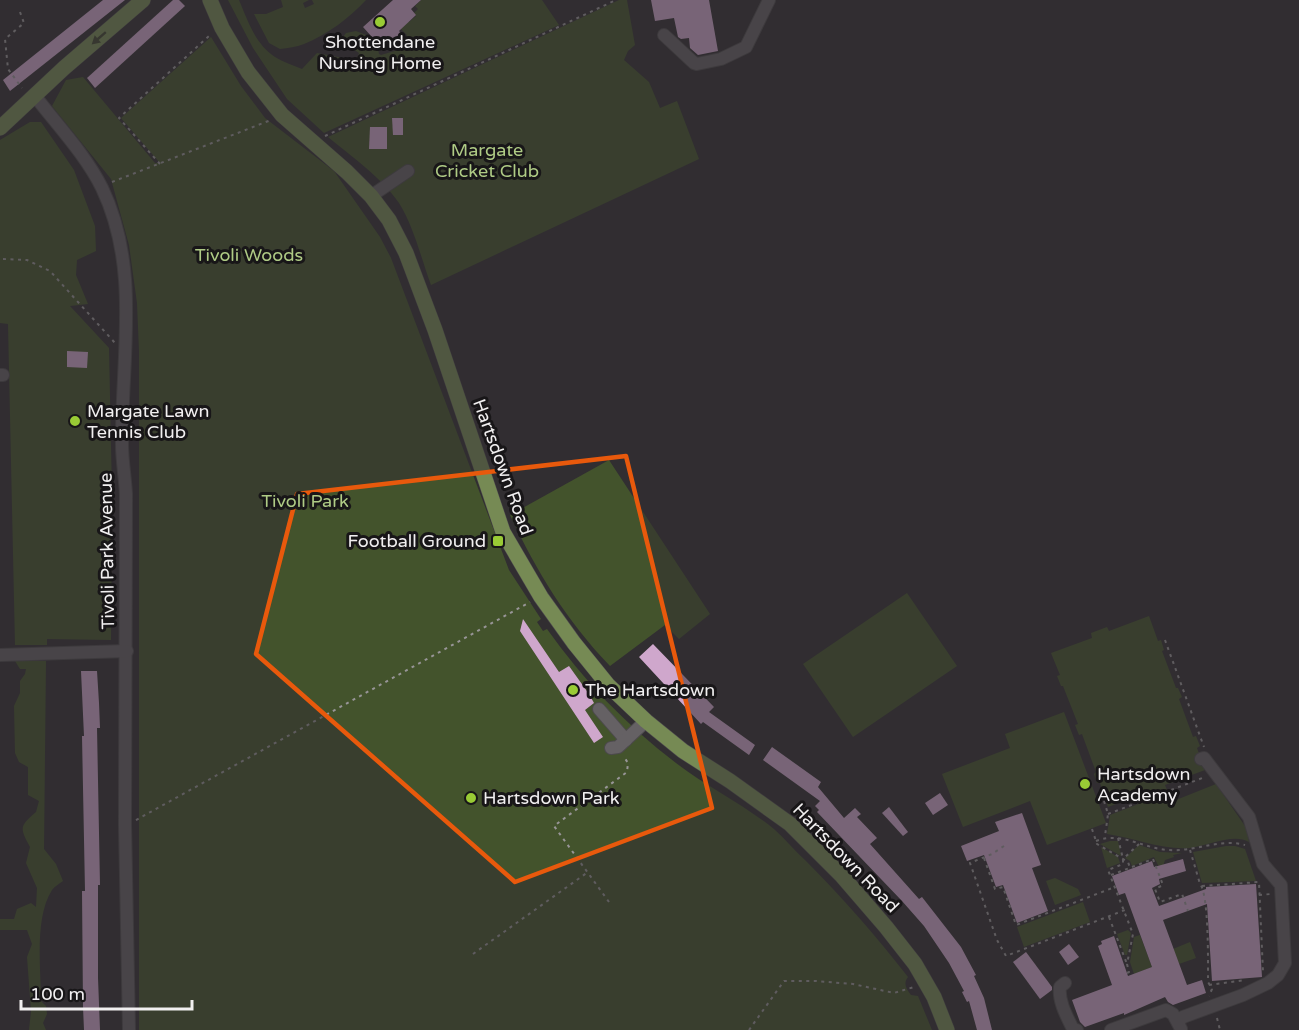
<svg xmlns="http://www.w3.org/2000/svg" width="1299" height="1030" font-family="'Varela Round',sans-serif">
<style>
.green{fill:#43532c}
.building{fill:#cfa7cc}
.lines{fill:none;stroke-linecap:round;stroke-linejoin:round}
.minor-casing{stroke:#4d4a4d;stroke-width:14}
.major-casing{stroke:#4d4a4d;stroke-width:16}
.path{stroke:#989597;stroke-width:2;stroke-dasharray:3 4.5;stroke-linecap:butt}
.minor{stroke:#656164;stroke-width:12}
.major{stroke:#768a54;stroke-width:15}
.oneway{fill:#3e4430}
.marked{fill:none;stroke:#e8590c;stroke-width:4.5;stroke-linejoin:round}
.poi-dot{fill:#99cb35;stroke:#181618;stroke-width:2}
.labels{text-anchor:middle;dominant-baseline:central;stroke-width:6;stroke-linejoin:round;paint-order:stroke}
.poi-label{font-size:18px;fill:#f1eff0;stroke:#181618;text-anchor:start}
.park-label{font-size:18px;fill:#afcb85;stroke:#181618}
.street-label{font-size:18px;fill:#f1eff0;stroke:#181618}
</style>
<rect width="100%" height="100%" fill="#312e31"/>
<g class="green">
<path d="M228,0H239C248,21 255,44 275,57C283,62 293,65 302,69L317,53L343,58H357L359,53L356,51L337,45L346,33L356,31L376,39L379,54L381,55L398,50L407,35L394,22H409L416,16L414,13L418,9L415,6L421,0H542L559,25L324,133L287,99L253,48Z"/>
<path d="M281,0H309L303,3L305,8L314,4L312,0H366C349,18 327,35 304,44C296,47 288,48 280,49L269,43L254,14H266L283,7Z"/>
<path d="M619,0H627L635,45L628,51L624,60L649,82L660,108L677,101L699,159L431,285C421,258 414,227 399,203C381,177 352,157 328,137Z"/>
<path d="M211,37L241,86L265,118L334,171L380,237L391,258L509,570L541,619L537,622L543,631L547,629C583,680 626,725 676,763C707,787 743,804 774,829C785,839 795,851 806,861C843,898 876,936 908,977C903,983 906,989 911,995L918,996L932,1030H139V351L137,303L129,245L111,179L52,106L66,80L83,77L155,163H160L121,118Z"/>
<path d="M30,122H41L74,170L95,226L96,251L77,260L76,275L88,304L70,306L109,348L112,494L111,640L47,639V645H15L8,324L0,323V140Z"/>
<path d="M609,460L710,614L679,639L665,625L610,666C566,620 537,572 510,515Z"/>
<path d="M907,593L957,666L853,737L803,664Z"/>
<path d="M1149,616L1158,641L1161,640L1164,650L1162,651L1176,688H1178L1182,697L1179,699L1193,737L1196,736L1200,746L1197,748L1205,770L1165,785L1167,790L1151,796L1148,792L1108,807L1100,783H1097L1094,774L1096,772L1082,734L1079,735L1075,725L1078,724L1063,686H1061L1057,676L1060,675L1051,653L1092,638L1091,633L1107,627L1109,631Z"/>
<path d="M15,661H46L44,849L56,864L63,881C59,884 55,886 52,890C34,918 41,969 41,1001L46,1006L47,1014L43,1023L46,1030H29L31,1011L27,957L32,944L27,930H0V919H14L17,909L31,903L36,907L37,888L26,863L30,847C19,827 20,826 36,812L39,801L28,795V767L19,762L15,753L14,706L20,693V681L25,674L26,669H20Z"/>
<path d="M1064,712L1106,823L1047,845L1030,801L963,827L942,774L1010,748L1005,734Z"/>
<path d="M1216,784L1247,829L1249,842C1233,833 1208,846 1190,848C1161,850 1135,838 1107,834L1110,815L1167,793L1171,802Z"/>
<path d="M1110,841H1118L1121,856L1100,844Z"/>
<path d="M1139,845L1160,852L1182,853L1173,855L1174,857L1165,860L1163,866L1159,867L1154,857L1132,866L1130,861L1125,858Z"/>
<path d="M1226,846H1235L1245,849L1256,881L1202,883L1193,852Z"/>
<path d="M1101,847L1118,857L1120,863L1107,868Z"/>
<path d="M1055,878L1078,889L1081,895L1055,905L1046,881Z"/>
<path d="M1083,902L1090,922L1024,947L1017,927Z"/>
<path d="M1128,930L1131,933L1127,955H1125L1117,934Z"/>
<path d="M1140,935L1152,967L1134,974L1130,962L1134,937Z"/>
<path d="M1190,942L1196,958L1179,964L1173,949Z"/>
</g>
<g class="building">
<path d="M103,0H125L10,91L3,80Z"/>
<path d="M173,0H179L185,6L95,88L87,78Z"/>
<path d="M393,0H421L411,9L416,15L399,31L402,34L390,45L387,42L381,47L363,27Z"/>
<path d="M651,0H709L718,51L698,55L690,48L689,38L681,39L678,37L674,18L655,21Z"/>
<path d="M392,118H403V135H393Z"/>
<path d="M370,127H387V149H369Z"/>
<path d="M67,351L88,352L87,368L67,367Z"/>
<path d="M523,619L559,672L569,666L589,694L594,703L585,710L603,737L594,743L520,631Z"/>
<path d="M653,644L714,707L709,712L755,745L749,755L703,722L701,724L639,657Z"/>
<path d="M81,671H97L99,703L100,728H97L100,885H98V978L100,1030H84L83,1007L82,891H85L82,736H84Z"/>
<path d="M772,747L821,782L818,787L844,818L855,808L861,814L857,817L877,838L870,844L919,899L922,897L961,947L976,975L974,976L984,998L992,1030H977L969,1001L967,1002L962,992L964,991L949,963L924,926L902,901L817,812L819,810L815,806L820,801L763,760Z"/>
<path d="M940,793L948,805L933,815L925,803Z"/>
<path d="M889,807L908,832L903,836L882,813Z"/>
<path d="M1022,813L1041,865L1032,868L1048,911L1017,923L1003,885L996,887L984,855L967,861L961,846L999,831L995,822Z"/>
<path d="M1183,859L1186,871L1159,879L1160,884L1152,888L1159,906L1206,889V887L1256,884L1262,977L1212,981L1207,904L1163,920L1187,985L1202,980L1206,993L1173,1005L1168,1002L1165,997L1124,1015V1013L1085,1027L1080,1022L1072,1000L1112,985L1098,946L1102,944L1101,941L1114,936L1128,976L1152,967L1125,893L1119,895L1112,876L1152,861L1154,867Z"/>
<path d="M1069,944L1079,957L1068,965L1059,952Z"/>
<path d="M1026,952L1052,987V990L1040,999L1013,962Z"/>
</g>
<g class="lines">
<defs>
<g id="minor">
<path d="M664,35L694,63L697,64L721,59L746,47L769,0"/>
<path d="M35,96C58,126 85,154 102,188C141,269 121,359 122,444C122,460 125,477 126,494L125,824L129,1030"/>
<path d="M371,196L408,171"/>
<path d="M0,375H3"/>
<path d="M0,655L127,651"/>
<path d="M599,709L626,740"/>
<path d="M611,748L618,747L646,721"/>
<path d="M1065,983L1060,987C1058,1001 1067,1017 1073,1029L1077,1030"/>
<path d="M1178,1022L1183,1017L1243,995L1268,983L1278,975L1285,963L1281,885L1263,864L1249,817L1204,758L1201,759"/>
<path d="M1111,1030L1166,1010L1173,1014L1181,1029"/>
</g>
<g id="major">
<path d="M210,0L222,28L248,72L282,115L347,172L371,196L389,220L406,253L435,330L503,532L541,597L574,643L608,685L646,721L683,751L730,781L790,824L842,876L886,927L915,964L934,997L947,1030"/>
<path d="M0,128L64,68L143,0"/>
</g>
</defs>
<use href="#minor" class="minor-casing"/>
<use href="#major" class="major-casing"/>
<g class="path">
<path d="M20,12L24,23L5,39L8,69L22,88"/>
<path d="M325,136L616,0"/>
<path d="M160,164L119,118L209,36"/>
<path d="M112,182L271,120"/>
<path d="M3,259L27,260L50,271L115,343"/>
<path d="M1165,640L1204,747"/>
<path d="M1104,801L1108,814L1105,836"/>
<path d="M1108,814L1205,777"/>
<path d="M136,820L530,602"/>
<path d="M1092,829L1097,844L1128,862L1130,868"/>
<path d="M1118,838L1123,859"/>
<path d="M1096,841C1121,831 1144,849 1169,850C1194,852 1221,838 1245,845"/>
<path d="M1004,846L992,854L970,863L997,940L1006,956L1125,910"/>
<path d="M1190,850L1200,884C1209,894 1208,965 1208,982L1212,989L1209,996"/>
<path d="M984,858L995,889L1003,887L1016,925L1115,887"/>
<path d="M1111,875L1153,859L1163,885L1155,889L1160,902L1182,894L1188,911"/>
<path d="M1202,886L1259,882L1263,972"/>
<path d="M1259,895L1271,894"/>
<path d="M609,902L554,826L627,772L628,763L624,757"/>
<path d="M1109,917L1127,964"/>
<path d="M473,954L588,872"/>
<path d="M1127,973L1129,972L1127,964L1133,934L1108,870L1123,864V859L1139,844"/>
<path d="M1209,985L1246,980"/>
<path d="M1217,1018L1220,1030"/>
<path d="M749,1030L784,981H816L853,984L894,993L914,987"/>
</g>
<use href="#minor" class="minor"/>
<use href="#major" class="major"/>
</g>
<defs><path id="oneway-solid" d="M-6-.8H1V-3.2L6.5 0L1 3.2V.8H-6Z" transform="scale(1.5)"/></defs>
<use class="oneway" href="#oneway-solid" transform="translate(99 38) rotate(139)"/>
<path d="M0 0H1299V1030H0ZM626,456L712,808L515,882L256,654L297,494Z" fill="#312e31" fill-opacity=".55" fill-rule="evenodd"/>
<path class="marked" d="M626,456L712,808L515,882L256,654L297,494Z"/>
<g class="poi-dot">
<circle cx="380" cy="22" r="6"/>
<circle cx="75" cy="421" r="6"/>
<rect x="492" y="535" width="12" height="12" rx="3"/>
<circle cx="573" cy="690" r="6"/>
<circle cx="1085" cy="784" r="6"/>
<circle cx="471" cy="798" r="6"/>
</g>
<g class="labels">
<g class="poi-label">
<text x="380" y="42" text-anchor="middle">Shottendane<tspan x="380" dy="21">Nursing Home</tspan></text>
<text x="87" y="411">Margate Lawn<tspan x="87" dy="21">Tennis Club</tspan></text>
<text x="486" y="541" text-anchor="end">Football Ground</text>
<text x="585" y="690">The Hartsdown</text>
<text x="1097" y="774">Hartsdown<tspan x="1097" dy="21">Academy</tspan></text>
<text x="483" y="798">Hartsdown Park</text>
</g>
<g class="park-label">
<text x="487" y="150">Margate<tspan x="487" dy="21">Cricket Club</tspan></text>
<text x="249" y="255">Tivoli Woods</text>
<text x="305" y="501">Tivoli Park</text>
</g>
<g class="street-label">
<text transform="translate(503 467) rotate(70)">Hartsdown Road</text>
<text transform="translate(107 551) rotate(-91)">Tivoli Park Avenue</text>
<text transform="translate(846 858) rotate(46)">Hartsdown Road</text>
</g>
</g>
<path d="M21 1000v9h171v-9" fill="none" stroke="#f1eff0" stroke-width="3"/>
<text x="30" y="1000" font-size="18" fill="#f1eff0" stroke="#181618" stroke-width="4.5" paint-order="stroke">100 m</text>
</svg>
